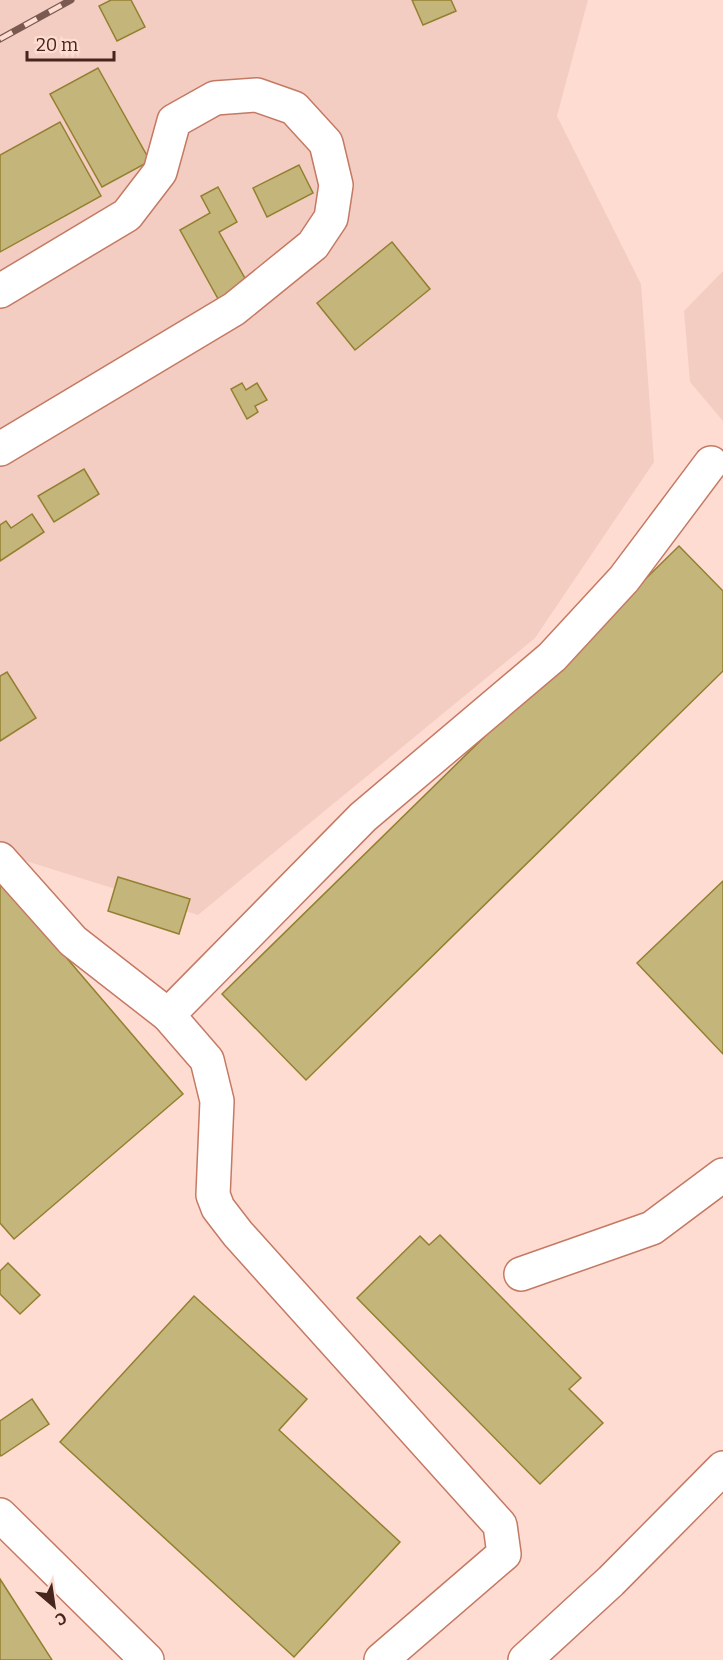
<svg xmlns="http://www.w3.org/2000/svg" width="723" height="1660" font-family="Bitter,serif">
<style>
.built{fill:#f3cdc2}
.building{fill:#c4b67a;stroke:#928030;stroke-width:1.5}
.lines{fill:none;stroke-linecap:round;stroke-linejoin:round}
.minor-casing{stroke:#c57963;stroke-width:36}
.minor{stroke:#fff;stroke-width:33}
.rail-casing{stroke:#7a5950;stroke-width:7}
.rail{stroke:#fedcd2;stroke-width:4.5;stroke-dasharray:14;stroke-linecap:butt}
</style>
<rect width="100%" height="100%" fill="#fedcd2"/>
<g class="built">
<path d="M0,0H588L557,116L641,284L654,462L535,638L198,915L10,856L0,849Z"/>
<path d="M723,271V421L690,382L684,311Z"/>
</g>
<g class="building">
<path d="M111,0H131L145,27L117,41L99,6Z"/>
<path d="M412,0H451L456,11L423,25Z"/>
<path d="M98,68L150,161L102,187L50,94Z"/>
<path d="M60,122L101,196L0,252V155Z"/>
<path d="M299,165L313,193L267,217L253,188Z"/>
<path d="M218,187L237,222L219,232L251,289L222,306L180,230L210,213L201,196Z"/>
<path d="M392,242L430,289L355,350L317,303Z"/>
<path d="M242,383L246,390L257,383L267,400L255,406L258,412L247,419L231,389Z"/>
<path d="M84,469L99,494L54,522L38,496Z"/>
<path d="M32,514L44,532L0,561V525L6,521L11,528Z"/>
<path d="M679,546L723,591V671L306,1080L222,994Z"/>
<path d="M7,672L36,718L0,741V676Z"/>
<path d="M118,877L190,899L179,934L108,911Z"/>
<path d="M0,880L183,1094L14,1239L0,1223Z"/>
<path d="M723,881V1054L637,963Z"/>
<path d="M440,1235L581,1378L569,1389L603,1423L540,1484L357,1298L420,1236L429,1245Z"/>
<path d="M8,1263L40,1295L20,1314L0,1294V1271Z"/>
<path d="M194,1296L307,1399L279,1430L400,1542L294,1657L60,1442Z"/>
<path d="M32,1399L49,1424L1,1456L0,1454V1421Z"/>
<path d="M0,1579L52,1660H0Z"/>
</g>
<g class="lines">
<defs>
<g id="minor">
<path d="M0,291L127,215L160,172L174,121L215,98L257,95L294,108L326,143L336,185L331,218L313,245L234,309L0,449"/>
<path d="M0,859L73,941L168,1015"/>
<path d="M521,1274L652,1228L723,1175"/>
<path d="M0,1515L147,1660"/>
<path d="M381,1660L504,1554L500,1525L238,1234L218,1208L213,1195L217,1101L207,1060L168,1015L363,817L552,657L624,579L711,463"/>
<path d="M525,1660L611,1581L723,1468"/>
</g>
</defs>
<use href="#minor" class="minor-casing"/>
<use href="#minor" class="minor"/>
<defs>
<path id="rail" d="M0,39L71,0"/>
</defs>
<use href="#rail" class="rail-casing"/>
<use href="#rail" class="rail"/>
</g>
<g transform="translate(54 1606) rotate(151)" stroke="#fedcd2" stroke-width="4.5" paint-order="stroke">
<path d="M0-4.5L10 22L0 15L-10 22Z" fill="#45251c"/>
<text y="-9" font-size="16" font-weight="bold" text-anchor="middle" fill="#45251c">С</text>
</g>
<path d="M27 51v9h87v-9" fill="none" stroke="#45251c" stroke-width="3"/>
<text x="36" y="51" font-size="18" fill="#45251c" stroke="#fedcd2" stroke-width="4.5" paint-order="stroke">20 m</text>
</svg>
